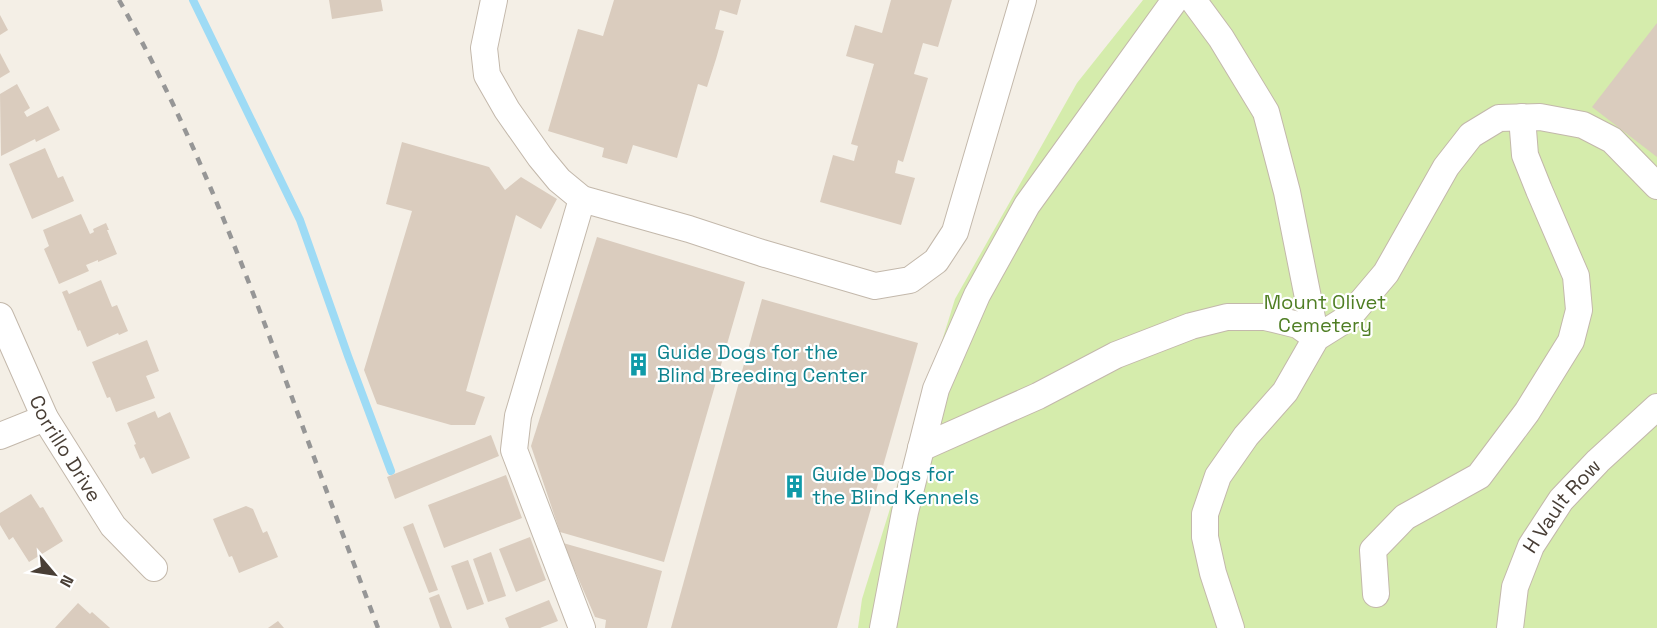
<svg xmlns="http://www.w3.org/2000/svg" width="1657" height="628" font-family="'Space Grotesk',sans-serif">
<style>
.green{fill:#d5ecac}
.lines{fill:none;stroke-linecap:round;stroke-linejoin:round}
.stream{stroke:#9edbf5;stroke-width:8}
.building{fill:#daccbe}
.minor-casing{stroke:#c3b8ab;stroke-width:28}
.minor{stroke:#fff;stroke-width:26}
.rail{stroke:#969696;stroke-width:4.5;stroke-dasharray:8 8;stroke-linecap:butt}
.labels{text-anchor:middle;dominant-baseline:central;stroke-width:4.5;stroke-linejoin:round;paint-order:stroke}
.park-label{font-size:20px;fill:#4f7e24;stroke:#fff}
.culture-label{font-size:20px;fill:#0d838f;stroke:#fff;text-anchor:start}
.street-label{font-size:20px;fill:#483e35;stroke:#fff}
</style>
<rect width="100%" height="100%" fill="#f4efe6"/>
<path class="green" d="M1143,0H1657V628H858L862,599L955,299L1077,83Z"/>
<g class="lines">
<path class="stream" d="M193,0L300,220L348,356L391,471"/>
</g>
<g class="building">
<path d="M329,0H381L383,11L332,19Z"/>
<path d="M614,0H741L737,15L720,10L715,29L724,31L716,59L707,87L698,84L677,158L633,145L627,164L602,157L604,148L548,131L578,29L603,36Z"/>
<path d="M891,0H952L938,47L923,43L914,74L928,78L903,162L898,160L895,173L915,178L901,225L820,202L833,155L854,161L858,146L851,144L874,64L846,56L855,25L882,33Z"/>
<path d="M0,15L8,30L0,35Z"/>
<path d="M1657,23V157L1592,107Z"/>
<path d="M0,53L10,72L0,78Z"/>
<path d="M17,84L30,108L24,112L27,117L48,106L60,130L36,142L35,139L1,156L0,94Z"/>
<path d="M402,142L489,167L505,190L521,177L557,199L541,229L516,215L466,391L485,397L475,425H451L377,404L364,370L412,211L386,204Z"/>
<path d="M45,148L58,178L63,176L74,201L32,219L9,164Z"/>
<path d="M81,214L90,234L94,232L93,229L106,223L109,230H107L117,254L98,262V260L86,265L89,271L59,284L44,249L49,246L43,230Z"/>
<path d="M597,237L745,282L664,562L560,532L531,446Z"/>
<path d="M101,280L112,307L117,305L128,331L119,335L118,333L87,347L80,330L78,331L62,292L67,290L69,294Z"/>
<path d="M762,299L918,343L837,628H671Z"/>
<path d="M147,340L159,371L146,376L155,398L116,412L110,397L107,398L92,362Z"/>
<path d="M155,411L158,418L170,412L190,458L152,474L144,457L140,459L134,445L136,444L127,423Z"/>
<path d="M491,435L499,456L395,499L387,477Z"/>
<path d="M506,475L522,518L444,548L428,505Z"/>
<path d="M31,494L40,508L43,507L63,541L29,562L13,537L9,540L0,525V513Z"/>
<path d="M246,506L253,509L263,533L267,531L278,557L239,573L232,556L229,557L213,519Z"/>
<path d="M413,523L438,590L429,593L403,527Z"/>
<path d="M530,537L546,580L516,592L499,549Z"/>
<path d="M563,543L662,571L647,628H605L606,620L595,617Z"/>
<path d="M491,552L506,596L488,602L473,559Z"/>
<path d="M468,560L484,604L467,610L451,566Z"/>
<path d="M439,594L452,628H440L429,598Z"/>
<path d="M549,600L558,621L540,628H509L505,618Z"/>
<path d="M78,603L90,614L92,612L110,628H55Z"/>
<path d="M278,621L284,628H268Z"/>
</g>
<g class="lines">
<defs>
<g id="minor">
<path d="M494,0L484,48L487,75L507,110L540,157L559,180L582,199L689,229L762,253L875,286L910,280L936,261L955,232L1023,0"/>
<path d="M1193,0L1221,38L1266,112L1287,192L1316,338"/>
<path d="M582,199L518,416L514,450L582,628"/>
<path id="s1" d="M0,316L45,418L113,526L154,568"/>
<path d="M0,436L45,418"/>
<path d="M921,448L1038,396L1116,355L1191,326L1227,317H1265L1298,325L1316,338"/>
<path d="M1376,594L1373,550L1405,517L1479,476L1527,412L1571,341L1579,310L1576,276L1539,190L1525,155L1522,117"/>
<path d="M883,628L905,512L936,389L977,295L1027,205L1175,0"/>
<path d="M1231,628L1213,573L1205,537V514L1218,476L1246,436L1285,392L1316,338L1348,318L1386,273L1446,167L1471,135L1499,118L1540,117L1583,125L1612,140L1657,186"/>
<path id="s2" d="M1510,628L1515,587L1531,546L1561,500L1598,461L1657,407"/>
</g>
</defs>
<use href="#minor" class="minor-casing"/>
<use href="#minor" class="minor"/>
<path class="rail" d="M119,0C186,118 236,246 283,373C314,458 346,543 378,628"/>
</g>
<defs>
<symbol id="building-bare" viewBox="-9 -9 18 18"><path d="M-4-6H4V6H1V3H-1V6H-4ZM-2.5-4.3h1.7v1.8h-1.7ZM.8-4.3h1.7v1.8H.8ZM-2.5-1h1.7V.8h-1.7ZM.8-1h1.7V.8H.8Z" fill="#0f9aa8" stroke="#fff" stroke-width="2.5" paint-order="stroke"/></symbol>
</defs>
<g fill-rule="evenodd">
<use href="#building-bare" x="622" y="348" width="33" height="33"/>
<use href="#building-bare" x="778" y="470" width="33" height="33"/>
</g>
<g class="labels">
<g class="park-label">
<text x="1325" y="302">Mount Olivet<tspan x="1325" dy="23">Cemetery</tspan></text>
</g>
<g class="culture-label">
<text x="657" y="352">Guide Dogs for the<tspan x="657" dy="23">Blind Breeding Center</tspan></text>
<text x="812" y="474">Guide Dogs for<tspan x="812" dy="23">the Blind Kennels</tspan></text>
</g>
<g class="street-label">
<text stroke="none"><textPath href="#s1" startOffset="148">Corrillo Drive</textPath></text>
<text stroke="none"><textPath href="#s2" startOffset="136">H Vault Row</textPath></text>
</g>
</g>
<g transform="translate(54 574) rotate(119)" stroke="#ffffff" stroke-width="4.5" paint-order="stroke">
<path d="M0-4.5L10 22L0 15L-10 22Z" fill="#483e35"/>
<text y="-9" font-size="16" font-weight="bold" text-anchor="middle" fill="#483e35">N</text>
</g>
</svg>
